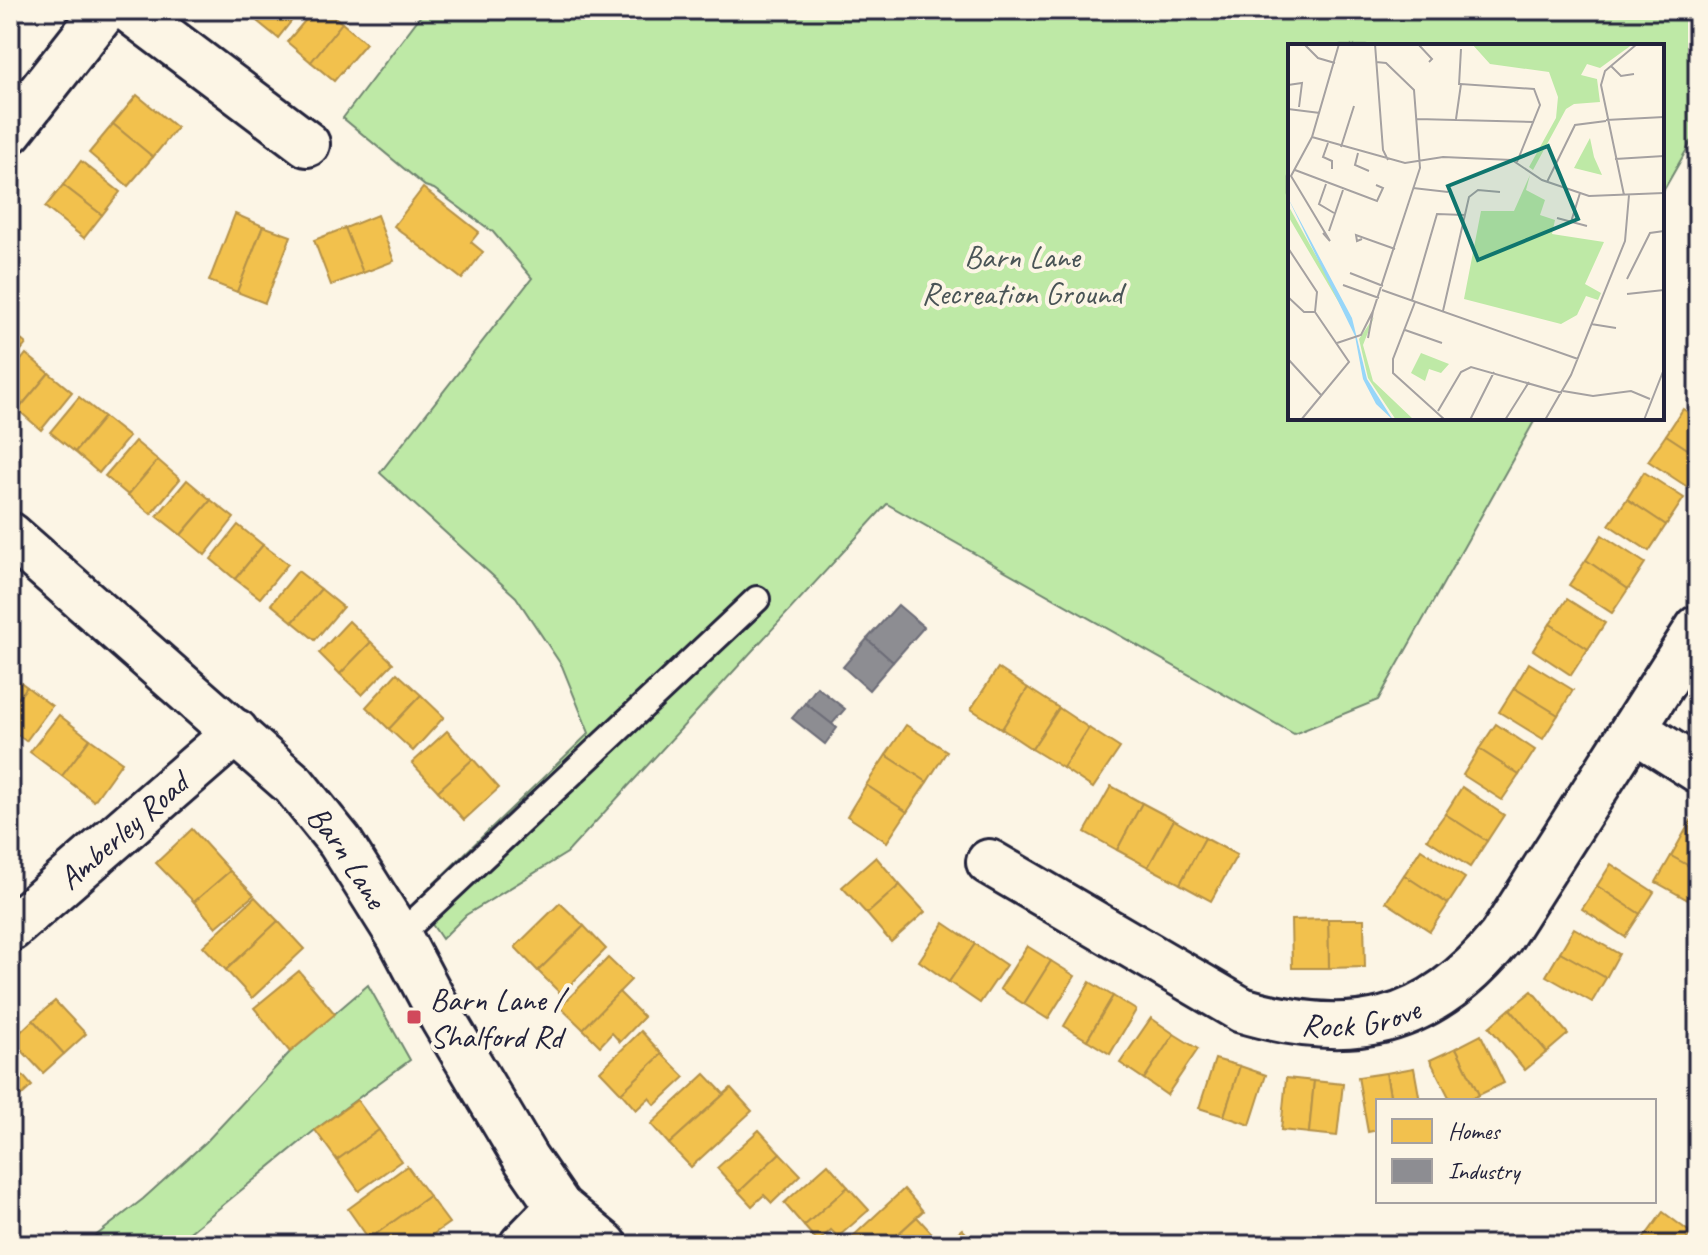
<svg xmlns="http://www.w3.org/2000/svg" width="1708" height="1255" font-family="Caveat,sans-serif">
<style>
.green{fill:#bee9a6;stroke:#708670;stroke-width:2}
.homes{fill:#f2c14e;stroke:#b49148;stroke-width:2}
.industry{fill:#8d8d92;stroke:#6d6d78;stroke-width:2}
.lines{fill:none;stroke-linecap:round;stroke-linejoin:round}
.lane-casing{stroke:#22223b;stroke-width:30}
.street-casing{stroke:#22223b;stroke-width:50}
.secondary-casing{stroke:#22223b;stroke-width:50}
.lane{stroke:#fcf5e5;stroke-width:24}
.street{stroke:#fcf5e5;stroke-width:44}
.secondary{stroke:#fcf5e5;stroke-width:44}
.poi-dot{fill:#d1495b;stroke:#fcf5e5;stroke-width:3}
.labels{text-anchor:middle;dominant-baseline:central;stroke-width:8;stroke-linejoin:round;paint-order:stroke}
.park-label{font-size:32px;fill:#495456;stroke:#fcf5e5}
.street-label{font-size:32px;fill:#22223b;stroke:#fcf5e5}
.poi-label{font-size:32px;fill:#22223b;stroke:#fcf5e5;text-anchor:start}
.inset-road{fill:none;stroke:#a5a1a1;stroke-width:2}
.view{fill:#0f766e;fill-opacity:0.15;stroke:#0f766e;stroke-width:4}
.inset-edge{fill:none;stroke:#22223b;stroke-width:4}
</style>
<rect width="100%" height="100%" fill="#fcf5e5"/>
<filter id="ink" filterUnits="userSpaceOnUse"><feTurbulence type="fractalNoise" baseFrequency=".0125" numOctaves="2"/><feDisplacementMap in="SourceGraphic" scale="16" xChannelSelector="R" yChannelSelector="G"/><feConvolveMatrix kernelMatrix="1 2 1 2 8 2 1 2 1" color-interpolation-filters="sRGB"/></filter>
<g filter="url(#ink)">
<g class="green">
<path d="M425,10H1698V130L1662,193V46H1290V418H1536L1378,700L1294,734L887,504L567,853L466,915L442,939L416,901L589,733L562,666L516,597L380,473L532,278L493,232L434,189L425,186L343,118Z"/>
<path d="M368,985L410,1060L315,1130L174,1245H84L143,1199L206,1142L290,1052Z"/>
</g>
<g class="homes">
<path d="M257,10H300L278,38L252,17Z"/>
<path d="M314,10H326L342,23L311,62L287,42Z"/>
<path d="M342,23L366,43L334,81L311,62Z"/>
<path d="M137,95L177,128L153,157L113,124Z"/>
<path d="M113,124L153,157L128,186L89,153Z"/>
<path d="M81,161L120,192L102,215L63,185Z"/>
<path d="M63,185L102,215L84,238L45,207Z"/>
<path d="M423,188L479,232L471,242L483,252L462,279L394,226Z"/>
<path d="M235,214L263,226L237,292L209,281Z"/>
<path d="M377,215L394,261L363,273L345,228Z"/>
<path d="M263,226L291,236L265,303L237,292Z"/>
<path d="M345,228L363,273L331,285L314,240Z"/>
<path d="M10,330L26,344L10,364Z"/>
<path d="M26,354L49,373L18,410L10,404V374Z"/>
<path d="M49,373L72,392L41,430L18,410Z"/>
<path d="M79,397L104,417L75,452L50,432Z"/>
<path d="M1683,409L1698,419V456L1666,435Z"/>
<path d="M104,417L129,437L99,473L75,452Z"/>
<path d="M1666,435L1698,456V475L1689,488L1648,461Z"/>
<path d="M135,441L158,460L128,495L105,476Z"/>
<path d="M158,460L180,479L151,514L128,495Z"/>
<path d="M1644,472L1684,498L1666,525L1627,499Z"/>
<path d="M187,480L211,500L181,535L157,516Z"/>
<path d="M1627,499L1666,525L1649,551L1609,525Z"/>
<path d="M211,500L234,518L205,555L181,535Z"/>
<path d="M238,525L263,545L235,579L211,559Z"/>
<path d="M1602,535L1645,563L1628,589L1586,560Z"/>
<path d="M263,545L288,564L260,598L235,579Z"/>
<path d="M1586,560L1628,589L1612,613L1569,585Z"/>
<path d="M298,571L321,589L293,622L271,604Z"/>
<path d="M321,589L343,607L315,640L293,622Z"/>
<path d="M1567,599L1605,623L1588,649L1550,624Z"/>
<path d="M349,621L371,642L340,674L319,653Z"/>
<path d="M1550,624L1588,649L1571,675L1533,650Z"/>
<path d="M371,642L393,663L362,695L340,674Z"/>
<path d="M1529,663L1573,690L1558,715L1514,688Z"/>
<path d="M998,668L1028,688L1002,729L971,709Z"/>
<path d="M397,673L421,695L389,729L366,707Z"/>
<path d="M10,674L27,687L10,709Z"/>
<path d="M27,687L52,706L26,741L10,729V709Z"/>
<path d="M1028,688L1059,708L1032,749L1002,729Z"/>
<path d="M1514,688L1558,715L1543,739L1499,712Z"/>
<path d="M421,695L444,717L413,751L389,729Z"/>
<path d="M1059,708L1089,728L1063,768L1032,749Z"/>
<path d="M59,715L90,739L62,776L30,752Z"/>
<path d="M1496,724L1535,750L1519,775L1479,749Z"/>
<path d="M906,725L947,751L927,782L886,755Z"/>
<path d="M1089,728L1120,748L1093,788L1063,768Z"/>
<path d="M447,731L473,759L438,791L412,763Z"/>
<path d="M90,739L122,762L94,801L62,776Z"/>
<path d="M1479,749L1519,775L1502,800L1463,775Z"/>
<path d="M886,755L927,782L907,812L866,785Z"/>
<path d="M473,759L499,788L464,820L438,791Z"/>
<path d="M866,785L907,812L887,842L847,816Z"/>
<path d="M1111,786L1142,803L1117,850L1085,832Z"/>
<path d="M1462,787L1504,815L1487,841L1445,814Z"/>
<path d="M1142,803L1174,820L1148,867L1117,850Z"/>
<path d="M1445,814L1487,841L1470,867L1427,839Z"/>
<path d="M1694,815L1698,817V871L1671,856Z"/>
<path d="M1174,820L1205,838L1180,884L1148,867Z"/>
<path d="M192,829L230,871L194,902L156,863Z"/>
<path d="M1205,838L1237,855L1211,901L1180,884Z"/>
<path d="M1421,849L1465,878L1448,904L1404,875Z"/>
<path d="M1671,856L1698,871L1697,905L1656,882Z"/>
<path d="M876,857L900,885L867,914L842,887Z"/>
<path d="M1611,864L1654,892L1640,914L1597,886Z"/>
<path d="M230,871L254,895L216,927L194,902Z"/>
<path d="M1404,875L1448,904L1430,931L1386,902Z"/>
<path d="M900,885L925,912L891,942L867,914Z"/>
<path d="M1597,886L1640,914L1625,937L1582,909Z"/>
<path d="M255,897L278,921L226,970L203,946Z"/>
<path d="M560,903L584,926L538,971L515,947Z"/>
<path d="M1328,919H1364L1365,967L1329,968Z"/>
<path d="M1328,919L1329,968H1292L1291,920Z"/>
<path d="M278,921L304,949L252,998L226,970Z"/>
<path d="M944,923L975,944L949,982L919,961Z"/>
<path d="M584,926L606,949L561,994L538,971Z"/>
<path d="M1574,928L1619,954L1606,978L1560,952Z"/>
<path d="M975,944L1006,965L980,1003L949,982Z"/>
<path d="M1027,946L1051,961L1024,1004L1000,989Z"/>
<path d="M1560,952L1606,978L1592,1002L1546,976Z"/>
<path d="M608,958L631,980L583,1029L560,1007Z"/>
<path d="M1051,961L1075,976L1048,1019L1024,1004Z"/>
<path d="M299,971L335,1014L290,1052L254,1008Z"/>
<path d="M1090,982L1113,996L1087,1040L1064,1026Z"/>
<path d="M1532,991L1568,1034L1547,1052L1510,1009Z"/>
<path d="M619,992L644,1017L620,1042L612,1033L600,1046L583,1029Z"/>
<path d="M1113,996L1136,1010L1110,1054L1087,1040Z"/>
<path d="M55,1001L86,1034L64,1054L33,1020Z"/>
<path d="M1510,1009L1547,1052L1525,1070L1489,1027Z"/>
<path d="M1151,1018L1174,1034L1144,1079L1120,1063Z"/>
<path d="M33,1020L64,1054L43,1073L12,1040Z"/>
<path d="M641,1031L662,1054L621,1093L600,1071Z"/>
<path d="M1174,1034L1198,1049L1167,1095L1144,1079Z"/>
<path d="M1481,1035L1504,1083L1479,1095L1456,1048Z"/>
<path d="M1456,1048L1479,1095L1467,1101H1451L1430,1060Z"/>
<path d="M662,1054L685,1077L655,1105L649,1098L636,1110L621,1093Z"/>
<path d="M1215,1059L1240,1066L1224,1116L1199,1108Z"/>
<path d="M10,1061L32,1086L10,1106Z"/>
<path d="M1240,1066L1266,1075L1250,1125L1224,1116Z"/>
<path d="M1414,1068L1420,1101H1391L1386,1073Z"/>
<path d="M1386,1073L1391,1101H1378V1130L1368,1132L1358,1077Z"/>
<path d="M705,1074L724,1094L669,1144L651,1124Z"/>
<path d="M1286,1078L1314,1081L1309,1133L1281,1130Z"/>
<path d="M1314,1081L1343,1084L1337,1136L1309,1133Z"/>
<path d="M731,1088L752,1111L691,1167L669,1144Z"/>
<path d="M357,1100L379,1130L337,1160L315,1130Z"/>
<path d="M379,1130L401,1161L359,1191L337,1160Z"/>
<path d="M759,1130L780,1153L739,1192L717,1168Z"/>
<path d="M780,1153L801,1175L772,1203L764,1195L752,1206L739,1192Z"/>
<path d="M828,1164L848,1187L804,1226L784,1203Z"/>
<path d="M407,1166L429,1196L369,1239L348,1209Z"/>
<path d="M848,1187L869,1210L838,1237L831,1230L818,1242L804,1226Z"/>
<path d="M904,1189L923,1211L886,1245H856L850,1239Z"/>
<path d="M429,1196L449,1223L418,1245H373L369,1239Z"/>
<path d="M1663,1212L1691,1233L1683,1245H1639Z"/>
<path d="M917,1217L940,1242L936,1245H886Z"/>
<path d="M962,1229L977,1245H944Z"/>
</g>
<g class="industry">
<path d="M898,605L924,627L893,662L867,639Z"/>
<path d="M867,639L893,662L869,690L843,667Z"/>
<path d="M817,687L845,709L832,724L805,703Z"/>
<path d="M805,703L837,728L825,744L792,718Z"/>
</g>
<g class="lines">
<defs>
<path id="lane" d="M399,936L757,599"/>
<g id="street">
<path d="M129,10L307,144"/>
<path d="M10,131L105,10"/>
<path d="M1634,729L1698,770"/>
<path id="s1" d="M989,862L1242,1010C1351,1042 1428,1027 1501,937L1698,628"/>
<path id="s2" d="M10,929L236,732"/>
<path d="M522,1245L559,1207"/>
</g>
<g id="secondary">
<path id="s3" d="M10,535L294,785L340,842L399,936L443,1019L526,1159L559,1207L605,1245"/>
</g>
</defs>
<use href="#lane" class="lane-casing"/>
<use href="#street" class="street-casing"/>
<use href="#secondary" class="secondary-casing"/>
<use href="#lane" class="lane"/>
<use href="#street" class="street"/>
<use href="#secondary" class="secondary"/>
</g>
</g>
<rect class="poi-dot" x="406" y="1009" width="16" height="16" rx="4"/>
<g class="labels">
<g class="park-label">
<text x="1022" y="256">Barn Lane<tspan x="1022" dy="37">Recreation Ground</tspan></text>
</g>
<g class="street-label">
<text stroke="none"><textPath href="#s2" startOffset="150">Amberley Road</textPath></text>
<text stroke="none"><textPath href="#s3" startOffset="468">Barn Lane</textPath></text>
<text stroke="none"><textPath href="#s1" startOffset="414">Rock Grove</textPath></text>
</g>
<g class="poi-label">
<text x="430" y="999">Barn Lane /<tspan x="430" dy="37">Shalford Rd</tspan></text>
</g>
</g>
<g transform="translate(1288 44)">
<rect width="376" height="376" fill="#fcf5e5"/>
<path d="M184,0H345L312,24L299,20L293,31L309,35L312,58L286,60L278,65L245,126L241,123L268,74L270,53L261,28L202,20ZM302,94L306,113L314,131L286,124ZM242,131L238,146L257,156L252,171L267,176L264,190L316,198L297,240L313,249L310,256L298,252L289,271L273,280L176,255L193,167H226ZM0,161L42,237L57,269L0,172ZM86,273L75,301L85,337L126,376H108L80,334L71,295ZM133,309L161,320L153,329L141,325L137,337L123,329Z" fill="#bee9a6"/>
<path d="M0,154L64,274L79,335L105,376L88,360L75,335L67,292Z" fill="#97d6f9"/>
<path class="inset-road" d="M16,0L30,14L47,19M87,0L95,106L100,116M130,0L144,15L141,18M323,22L333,32L346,30M0,41L14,39L11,63M171,41L173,5M0,65L32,69M129,75L246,78M168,75L173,40L246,45L252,61L229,118M318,76L376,73M24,93L117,119L155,113L224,116L254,136L301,152L376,149M40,99L35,113L44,117V125M53,103L66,62M70,109L67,121L81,127M327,115L376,112M7,126L89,157L95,144L88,141M259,138L287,81L318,77M38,140L31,160L46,169M125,144L160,148M336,151L313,41L317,27L349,0M269,174L299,182M283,178L292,149M41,187L55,146M35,189L42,197L3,132L24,93L51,0M74,195L69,197L68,191L107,205M0,204L29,248L27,268M62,229L95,242M339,235L362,189L376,187M55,241L91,254M94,246L290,315M339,250L376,246M0,253L16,268H27M124,256L149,170L177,171M127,258L105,315V329L157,376M155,267L181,153L190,146L212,148M303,280L328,284M117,286L154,299M80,294L85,267M49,299L73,291L85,267L132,124L126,46L98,19L88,18M0,315L33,351M275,347L305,352L343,347L362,355M150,367L173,328L183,323L274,349M13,376L61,318L27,268M182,376L206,328M217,376L241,338M257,376L283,331L337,197L341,151M356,376L376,325"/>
<path class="view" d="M260,102L290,175L190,216L160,142Z"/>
<rect width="376" height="376" class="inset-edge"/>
</g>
<rect width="1708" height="1255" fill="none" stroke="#fcf5e5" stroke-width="40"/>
<rect x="20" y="20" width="1668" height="1215" fill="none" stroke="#22223b" stroke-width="3" filter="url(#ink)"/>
<rect x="1376" y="1099" width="280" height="104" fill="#fcf5e5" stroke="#a5a1a1" stroke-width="2"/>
<rect x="1392" y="1119" width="40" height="24" fill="#f2c14e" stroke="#a5a1a1" stroke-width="2"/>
<text x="1448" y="1139" font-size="24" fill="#22223b">Homes</text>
<rect x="1392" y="1159" width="40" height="24" fill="#8d8d92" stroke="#a5a1a1" stroke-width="2"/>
<text x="1448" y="1179" font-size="24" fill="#22223b">Industry</text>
</svg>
